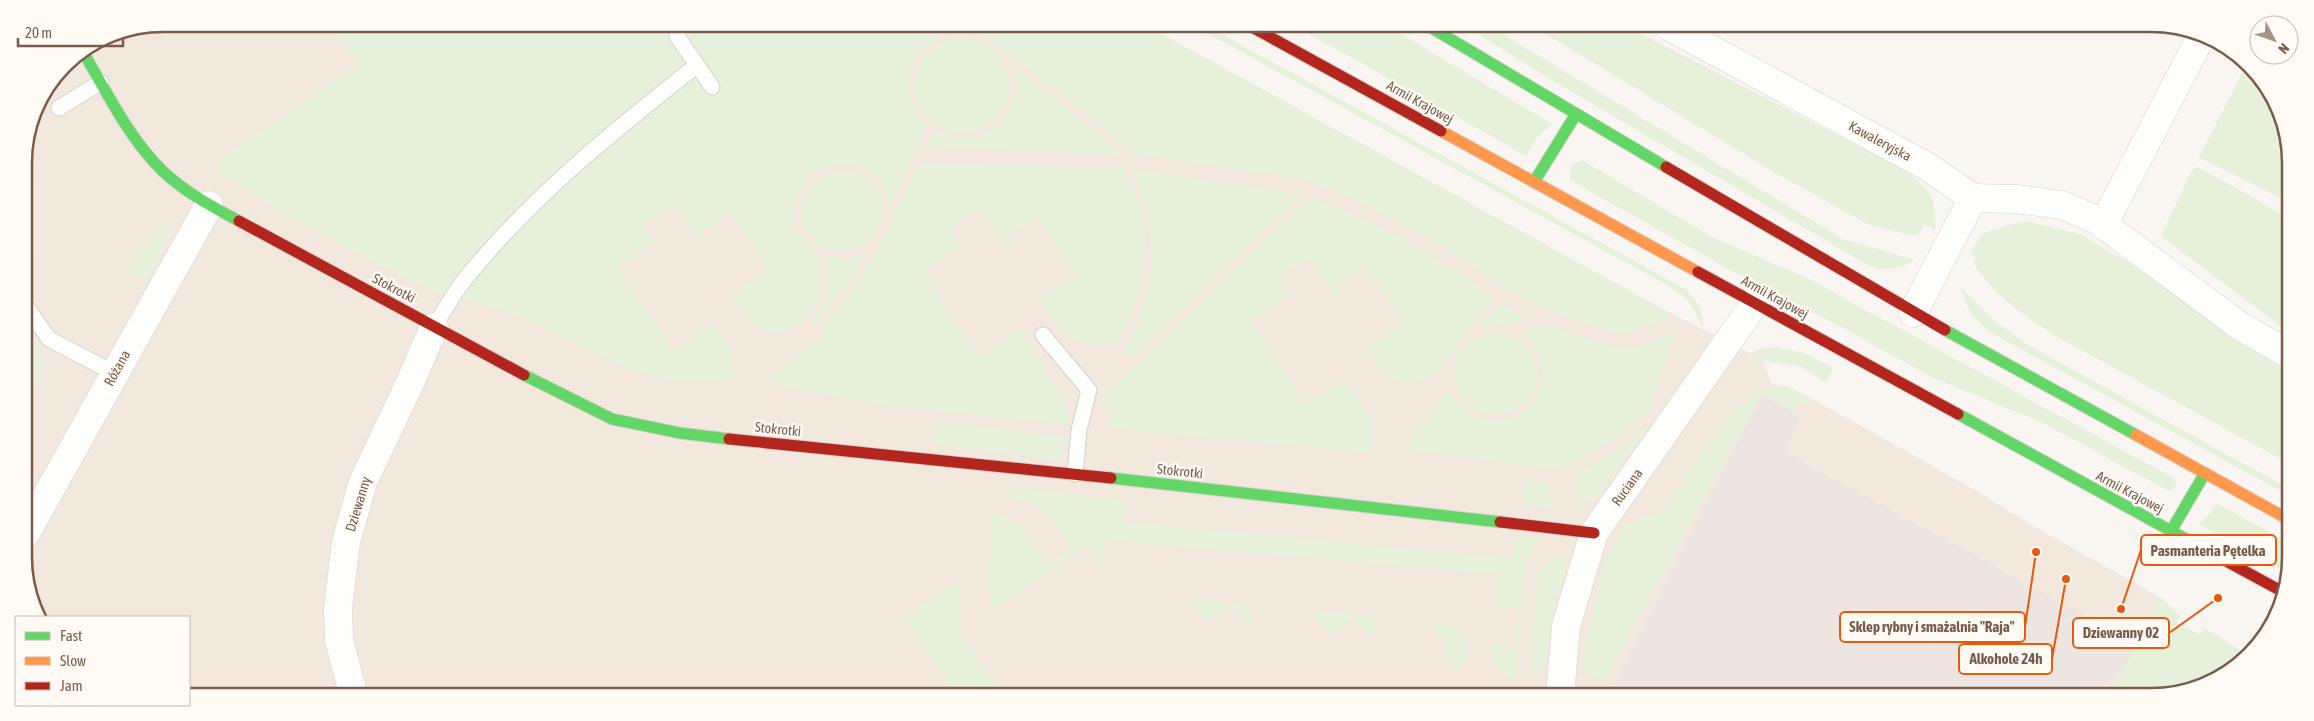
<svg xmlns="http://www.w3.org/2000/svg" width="2314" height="721" font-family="'Asap Condensed',sans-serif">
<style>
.residential{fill:#f2e8de}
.industrial{fill:#ede5e0}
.green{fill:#e7f0db}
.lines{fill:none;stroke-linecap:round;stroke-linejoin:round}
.lane-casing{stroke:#d7d1cb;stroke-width:17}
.street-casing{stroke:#d7d1cb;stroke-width:29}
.fast-casing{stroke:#d9d2cb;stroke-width:13}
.slow-casing{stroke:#d9d2cb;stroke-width:13}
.jam-casing{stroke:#d9d2cb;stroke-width:13}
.lane{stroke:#fefefd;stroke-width:15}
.street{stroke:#fefefd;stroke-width:28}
.fast{stroke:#63d668;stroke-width:11}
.slow{stroke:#ff974d;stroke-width:11}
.jam{stroke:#b3261e;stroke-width:11}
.labels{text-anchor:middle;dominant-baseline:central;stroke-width:5;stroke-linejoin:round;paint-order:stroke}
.street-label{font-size:14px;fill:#7a5c4d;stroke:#fffaf3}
.rim{fill:none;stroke:#7a5c4d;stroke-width:2.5}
.leader{fill:none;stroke:#e8590c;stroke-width:2}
.callout-dot{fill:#e8590c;stroke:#fffaf3;stroke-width:2}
.callout{fill:#fffaf3;stroke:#e8590c;stroke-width:2}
.callout-label{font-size:15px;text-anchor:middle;font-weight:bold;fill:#7a5c4d}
</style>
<rect width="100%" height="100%" fill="#f9f5f0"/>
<path class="residential" d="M164,24L1147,26L1668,312L1750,353L1763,361L1772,385L1789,387L1811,398L1977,491L2033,526L2160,597L2180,616L2176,623L2200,635L2204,628L2248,655L2236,668L2159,697L189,693V617H43L26,584L24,155L35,110L65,65L110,34Z"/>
<path class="industrial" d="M1762,394L1795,414L1800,421L1784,452L2132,641L2135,646L2122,673L2085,697L1609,696Z"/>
<g class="green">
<path d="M329,24L939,26L942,34C905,56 899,92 926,126L889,209C885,179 865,159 833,166C823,168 815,170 808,177C797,189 794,209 792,224C802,237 816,249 819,265C826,295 809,329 778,331C775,331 770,332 767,331C752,325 740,308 731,296L770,269L731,212L702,232L706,239L701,243L674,204L644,224L655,240L617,267L672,351L714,322L733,356V374L727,382L671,381L624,367L512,313L425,288L286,215L223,175L215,163L358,64Z"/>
<path d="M947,26H1147L1668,312L1669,318L1625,334L1615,333L1549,310L1506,289L1439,244L1347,195L1299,178L1139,155L990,39L970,31Z"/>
<path d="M1194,26H1207L1687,290L1700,307L1704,329C1698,321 1696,312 1690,304C1684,295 1675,291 1667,285Z"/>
<path d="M1295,26L1389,27L1552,124L1536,139L1526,156Z"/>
<path d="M1467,27H1491L1843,239L1915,260C1901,269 1887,271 1871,267L1548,78Z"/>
<path d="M1534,27H1628L1907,171C1930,191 1937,199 1935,230L1924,224L1919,234L1909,235L1867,224L1772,171Z"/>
<circle cx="962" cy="85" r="47"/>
<path d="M1013,66L1121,152L1118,155L926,146L934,131C968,145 1000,137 1013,100C1018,88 1018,77 1013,66Z"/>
<path d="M2246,66L2255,71L2288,137L2287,201L2199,157Z"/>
<path d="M1582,160L1712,237L1809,279L2172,477L2176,480L2175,488L2172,491L2165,489L2041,422L1931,377L1843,328L1730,270L1570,180V167Z"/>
<path d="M923,164L1122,168L1125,171C1130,182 1136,194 1140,206C1153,253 1140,301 1119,343C1077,353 1060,330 1038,300L1076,274L1037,217L1008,237L1013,243L1007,247L979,209L950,229L961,245L924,271L940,296L939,298L979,356L1021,327L1063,400L1070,424L883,405L777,385L769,378L823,336L822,328L852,291L875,254L917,168Z"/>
<path d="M2198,167L2287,217L2286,330L2161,236L2192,170Z"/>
<path d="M1134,170L1295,194L1298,196V199L1131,359L1124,352C1129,341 1136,329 1140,317C1158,268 1154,219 1132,172Z"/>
<circle cx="842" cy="211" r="40"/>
<path d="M1310,198C1372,218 1430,255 1485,290L1491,298L1488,305L1437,372L1425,380L1406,385L1385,375L1366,349L1404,322L1365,265L1336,286L1341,292L1335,296L1308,258L1278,278L1289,294L1252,321L1268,345L1266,346L1306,404L1344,379C1360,402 1384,423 1367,452L1109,428L1115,409L1098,402Z"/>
<path d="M2024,221L2080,234L2128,262L2229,334L2286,367V462L2054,335C2023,315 1993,295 1973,263L1976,258L1970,251L1985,232Z"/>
<path d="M164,222C170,244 157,264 147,283L124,269Z"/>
<path d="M865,253L853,278L814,326L812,323C830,296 831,285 824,254L832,258H841L842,263L852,262L851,258Z"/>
<path d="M1960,287L1992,319L2028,345L2286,487V494L1993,334C1973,319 1968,310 1960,287Z"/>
<path d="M1500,303L1528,318L1479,329Z"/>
<path d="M1545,325L1619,349L1635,348L1673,333V337L1649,410L1616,437L1571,465L1551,469L1407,449L1411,437L1448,392C1456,401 1466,412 1477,417C1521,435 1561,383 1534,345C1531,340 1524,336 1519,332Z"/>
<path d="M25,331L48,363L25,403Z"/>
<path d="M1491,333C1508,334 1522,338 1531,353C1562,402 1479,443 1458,389C1453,378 1456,366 1456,354L1480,336Z"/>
<path d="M1776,347L1801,352L1833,368L1826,382L1799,366L1763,361L1750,353L1762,348Z"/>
<path d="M1772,385L1789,387L1811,398L1807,405L1799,401L1793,412L1762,394L1605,678L1593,676L1582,666L1605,561L1624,525L1636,519L1663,512L1715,433L1732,412Z"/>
<path d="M1653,420L1600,494L1584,503L1577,504L1576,475L1623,447Z"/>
<path d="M937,421L1065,438L1062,461L934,444Z"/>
<path d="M1525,480L1547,483L1554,508L1522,505Z"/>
<path d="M1013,488L1126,500L1125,522L1512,559L1515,536L1542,539L1526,561L1516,678C1497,676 1491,664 1492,645L1516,647L1519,609L1496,606L1498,574L1106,540L1104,567L1087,544L995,610L989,602L992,511L1020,524L1048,564L1072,548L1048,514L1037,505L1004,494Z"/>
<path d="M2216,503L2286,541V572L2199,524L2209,515Z"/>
<path d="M1561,556L1567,565L1556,606L1545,667L1536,674H1530L1538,575L1545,566Z"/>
<path d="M956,582L961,590L960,634L1003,694H956L904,618Z"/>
<path d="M2160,597L2180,616L2176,623L2200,635L2204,628L2248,655L2236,668L2159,697H2128L2114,688Z"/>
<path d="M1199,601C1217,602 1244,598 1254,616L1252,623L1247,626L1229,604L1207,622L1193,605Z"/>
<path d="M1319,611L1368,616C1377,623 1378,630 1369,637L1354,617L1328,635L1313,615Z"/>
<path d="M1447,624C1469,627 1474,657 1458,671L1443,650L1448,646L1433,625Z"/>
</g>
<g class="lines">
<defs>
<g id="lane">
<path d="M677,36L712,87"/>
<path d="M59,108L101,82"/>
<path d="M25,305L49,339L114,373"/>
<path d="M434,327C445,309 456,289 470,273C535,194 616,129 696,66"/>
<path d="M1043,335L1089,390L1079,430L1075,474"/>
</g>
<g id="street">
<path d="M1670,27L1928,167L1973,198"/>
<path d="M1973,198L2016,199L2062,205L2097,220L2240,326L2287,353"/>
<path d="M2103,225L2201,37"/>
<path d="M1913,313L1973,198"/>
<path d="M26,533L209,205"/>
<path d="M353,693L339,640L338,608L346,542L363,482L409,385L434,327"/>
<path d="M1560,696L1566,626L1594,533L1755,303"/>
</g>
<g id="fast">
<path d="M1430,27L1666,167"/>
<path d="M83,52C105,89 125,130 154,162C177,188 209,205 239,221"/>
<path d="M1534,182L1576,114"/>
<path d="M1945,330L2136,435"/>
<path d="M524,375L612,419L680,433L729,439"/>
<path d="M1958,414L2226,561"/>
<path d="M1111,478L1500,522"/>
<path d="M2171,531L2205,473"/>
</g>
<g id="slow">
<path d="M1441,131L1698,272"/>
<path d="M2136,435L2286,518"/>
</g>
<g id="jam">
<path d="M1250,26L1441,131"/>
<path d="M1666,167L1945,330"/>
<path d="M239,221L524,375"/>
<path d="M1698,272L1958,414"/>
<path d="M729,439L1111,478"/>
<path d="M1500,522L1594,533"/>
<path d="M2226,561L2285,593"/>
</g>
</defs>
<use href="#lane" class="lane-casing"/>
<use href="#street" class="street-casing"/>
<use href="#fast" class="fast-casing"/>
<use href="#slow" class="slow-casing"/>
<use href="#jam" class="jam-casing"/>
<use href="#lane" class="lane"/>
<use href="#street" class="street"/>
<use href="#fast" class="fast"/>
<use href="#slow" class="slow"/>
<use href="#jam" class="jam"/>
</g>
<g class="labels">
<g class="street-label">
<text transform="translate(1420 102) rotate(29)">Armii Krajowej</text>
<text transform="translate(1880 141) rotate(28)">Kawaleryjska</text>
<text transform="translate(394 288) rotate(28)">Stokrotki</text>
<text transform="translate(1775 297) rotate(29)">Armii Krajowej</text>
<text transform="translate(117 368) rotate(-61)">Różana</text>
<text transform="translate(778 429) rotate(6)">Stokrotki</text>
<text transform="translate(1180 471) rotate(6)">Stokrotki</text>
<text transform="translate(1627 487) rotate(-54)">Ruciana</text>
<text transform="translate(2130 492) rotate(28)">Armii Krajowej</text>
<text transform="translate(358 504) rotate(-73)">Dziewanny</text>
</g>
</g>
<path d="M0 0H2314V721H0ZM163 32H2151A131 131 0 0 1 2282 163V557A131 131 0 0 1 2151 688H163A131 131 0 0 1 32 557V163A131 131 0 0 1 163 32Z" fill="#fffaf3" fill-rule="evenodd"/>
<path class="rim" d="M163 32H2151A131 131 0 0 1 2282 163V557A131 131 0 0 1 2151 688H163A131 131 0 0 1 32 557V163A131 131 0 0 1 163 32Z"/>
<path class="leader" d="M2121 609L2141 550M2036 552L2025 627M2218 598L2169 633M2066 579L2052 659"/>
<g class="callout-dot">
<circle cx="2121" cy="609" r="5"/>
<circle cx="2036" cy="552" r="5"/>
<circle cx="2218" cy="598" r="5"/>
<circle cx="2066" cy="579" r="5"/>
</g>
<g class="callout">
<rect x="2141" y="535" width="135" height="30" rx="5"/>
<rect x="1840" y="612" width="185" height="30" rx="5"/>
<rect x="2073" y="618" width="96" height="30" rx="5"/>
<rect x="1959" y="644" width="93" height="30" rx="5"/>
</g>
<g class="callout-label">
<text x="2208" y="556">Pasmanteria Pętelka</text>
<text x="1932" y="632">Sklep rybny i smażalnia "Raja"</text>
<text x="2121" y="638">Dziewanny 02</text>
<text x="2006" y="664">Alkohole 24h</text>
</g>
<rect x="15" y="616" width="175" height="90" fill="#fffaf3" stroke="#cabbb1"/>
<rect x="25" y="632" width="25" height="8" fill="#63d668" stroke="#cabbb1"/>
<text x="60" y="641" font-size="15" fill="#7a5c4d">Fast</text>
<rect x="25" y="657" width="25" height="8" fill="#ff974d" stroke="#cabbb1"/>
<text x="60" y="666" font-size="15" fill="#7a5c4d">Slow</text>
<rect x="25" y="682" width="25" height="8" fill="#b3261e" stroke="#cabbb1"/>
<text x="60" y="691" font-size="15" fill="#7a5c4d">Jam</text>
<g transform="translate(2274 40) rotate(131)"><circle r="24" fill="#fffaf3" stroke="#cabbb1"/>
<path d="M0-4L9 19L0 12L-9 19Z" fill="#a69286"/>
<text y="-8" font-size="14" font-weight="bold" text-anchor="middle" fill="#7a5c4d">N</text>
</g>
<path d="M18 38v8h105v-8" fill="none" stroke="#7a5c4d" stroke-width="2.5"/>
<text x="25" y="38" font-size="15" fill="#7a5c4d" stroke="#fffaf3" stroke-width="4" paint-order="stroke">20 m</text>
</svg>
